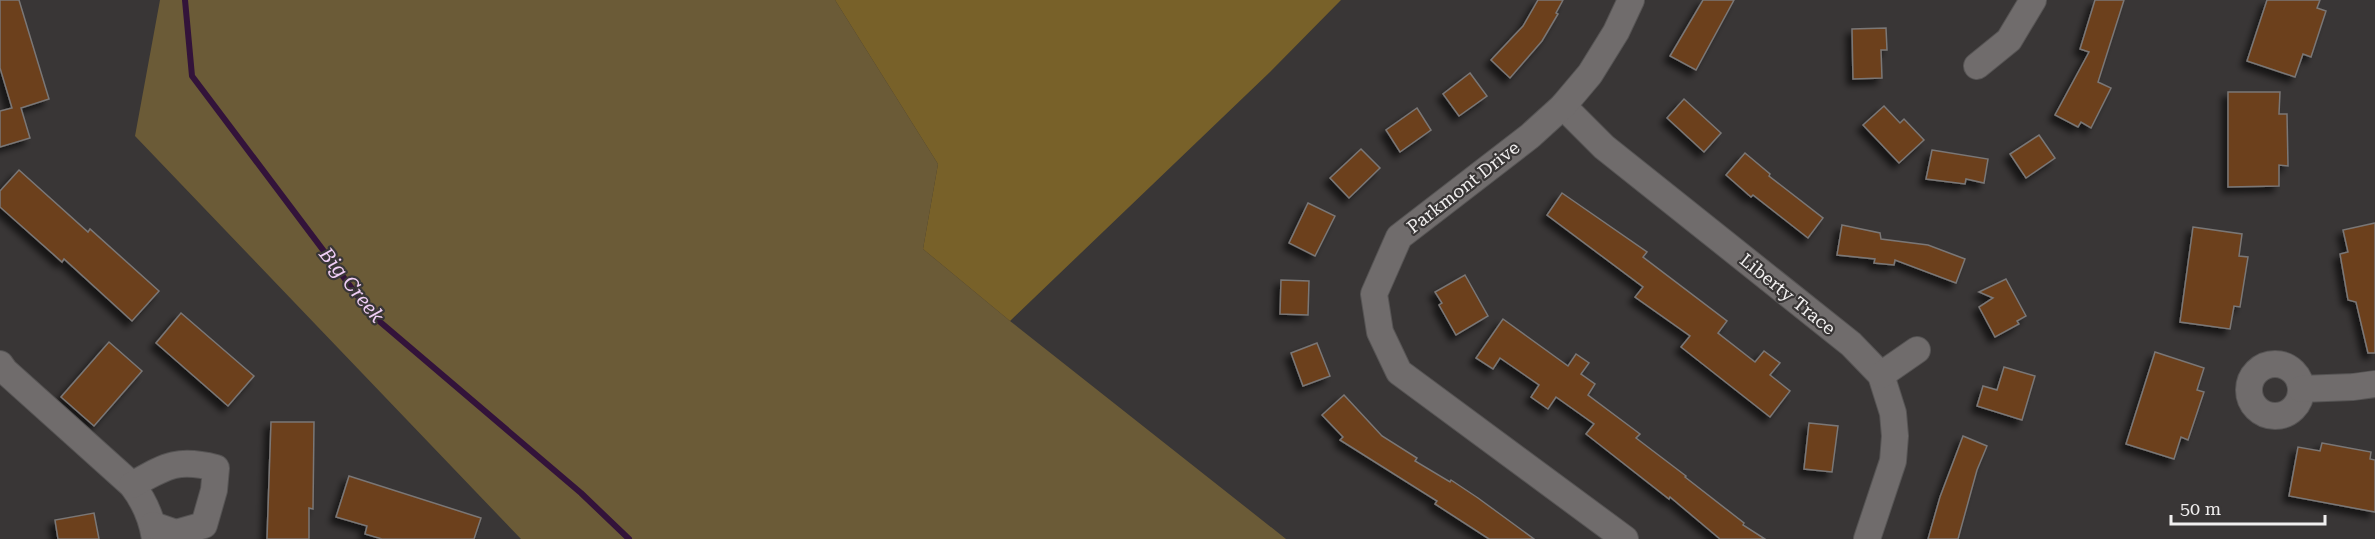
<svg xmlns="http://www.w3.org/2000/svg" width="2375" height="539" font-family="'Roboto Serif',serif">
<style>
.green{fill:#6b5b37}
.forest{fill:#786129}
.lines{fill:none;stroke-linecap:round;stroke-linejoin:round}
.stream{stroke:#33133a;stroke-width:6}
.building{fill:#6c3f1c;stroke:#7a7776;stroke-width:1.5;filter:url(#shadow)}
.minor-casing{stroke:#565454;stroke-width:28}
.minor{stroke:#706c6c;stroke-width:26}
.labels{text-anchor:middle;dominant-baseline:central;stroke-width:4.5;stroke-linejoin:round;paint-order:stroke}
.street-label{font-size:18px;fill:#f1efef;stroke:#393636}
.water-label{font-size:20px;font-style:italic;fill:#f0cef6;stroke:#393636}
</style>
<defs>
<filter id="shadow"><feDropShadow dx="-5.5" dy="5.5" stdDeviation="3" flood-color="#0009"/></filter>
</defs>
<rect width="100%" height="100%" fill="#393636"/>
<path class="green" d="M160,0H835L938,164L923,249L1010,321L1286,539H521L135,136Z"/>
<path class="forest" d="M835,0H1341L1270,72L1010,321L923,249L938,164Z"/>
<g class="lines">
<path class="stream" d="M185,0L192,76L372,315L581,493L629,539"/>
</g>
<g class="building">
<path d="M0,0H19L49,99L21,108L30,138L0,147V111L12,108L0,68Z"/>
<path d="M1538,0H1563L1556,13L1558,14L1542,41L1510,78L1491,60L1523,26Z"/>
<path d="M1703,0H1734L1696,70L1670,56Z"/>
<path d="M2095,0H2124L2098,82L2111,88L2091,128L2081,122L2078,127L2055,115L2089,52L2080,49Z"/>
<path d="M2267,0H2320L2317,8L2326,11L2311,57L2303,54L2295,77L2247,61Z"/>
<path d="M1886,28L1887,50H1881L1882,78L1853,79L1852,29Z"/>
<path d="M1470,73L1487,96L1459,116L1443,94Z"/>
<path d="M2228,92H2280L2279,114H2287L2288,166L2279,165V186L2228,187Z"/>
<path d="M1684,99L1721,133L1704,152L1667,118Z"/>
<path d="M1884,106L1900,123L1904,119L1924,140L1899,163L1863,125Z"/>
<path d="M1417,108L1431,130L1400,152L1386,130Z"/>
<path d="M2039,135L2055,158L2026,178L2010,154Z"/>
<path d="M1361,149L1380,168L1349,198L1330,178Z"/>
<path d="M1932,150L1988,159L1984,183L1966,179L1965,184L1926,179Z"/>
<path d="M1745,153L1770,174L1769,176L1823,218L1808,238L1753,195L1751,197L1726,175Z"/>
<path d="M19,170L88,232L90,229L159,291L132,321L64,259L62,262L0,207V191Z"/>
<path d="M1562,193L1647,252L1643,257L1727,321L1718,333L1755,362L1764,351L1780,363L1770,375L1790,391L1770,417L1681,347L1690,336L1635,297L1643,287L1547,215Z"/>
<path d="M1308,203L1335,216L1315,256L1289,243Z"/>
<path d="M2375,223V353H2368L2356,302L2348,300L2340,254L2348,252L2343,230Z"/>
<path d="M1842,225L1880,233L1881,239L1928,245L1965,259L1956,283L1895,260L1894,265L1874,263L1875,259L1837,255Z"/>
<path d="M2193,227L2242,234L2239,256L2248,257L2240,307L2234,306L2230,329L2180,322Z"/>
<path d="M1465,275L1488,316L1456,335L1439,305L1442,303L1435,292Z"/>
<path d="M2006,279L2026,316L2017,321L2019,324L1995,337L1979,307L1993,298L1979,292Z"/>
<path d="M1281,280L1309,281L1308,315L1280,314Z"/>
<path d="M181,313L254,376L228,406L156,343Z"/>
<path d="M1503,319L1568,366L1576,354L1589,363L1581,374L1595,384L1588,395L1640,434L1636,438L1686,476L1685,477L1744,523L1743,525L1765,539H1720L1670,497L1669,499L1586,434L1594,424L1556,397L1548,409L1531,397L1539,385L1500,358L1493,369L1476,358Z"/>
<path d="M109,342L142,371L94,426L61,397Z"/>
<path d="M1317,343L1330,376L1303,386L1291,353Z"/>
<path d="M2155,352L2204,368L2197,390L2204,392L2188,440L2181,437L2174,459L2126,444Z"/>
<path d="M2004,367L2035,376L2022,420L1977,406L1983,386L1997,390Z"/>
<path d="M1344,395L1382,436L1417,458L1415,461L1450,482L1451,480L1478,498L1534,539H1489L1435,504L1437,501L1340,440L1343,437L1322,415Z"/>
<path d="M271,422H314L313,509L309,508V539H267Z"/>
<path d="M1809,423L1838,426L1832,472L1804,469Z"/>
<path d="M1963,436L1987,446L1977,470L1958,539H1928L1940,497Z"/>
<path d="M2322,443L2371,452L2370,459L2375,460V512L2289,496L2298,447L2320,451Z"/>
<path d="M349,476L481,518L474,539H382L365,534L367,526L336,517Z"/>
<path d="M94,513L99,539H58L55,520Z"/>
</g>
<g class="lines">
<defs>
<g id="minor">
<path d="M1977,66L2009,40L2033,0"/>
<path d="M1563,106L1604,147L1851,344L1881,375L1893,413L1895,436L1893,461L1867,539"/>
<path d="M0,364L5,371L132,485C145,502 152,518 155,539"/>
<circle cx="2275" cy="390" r="26"/>
<path d="M1881,375L1917,350"/>
<path d="M2301,389L2353,387L2375,384"/>
<path d="M132,485C166,466 177,458 216,468L214,490L204,525L176,533L153,525"/>
<path d="M1625,539L1399,372L1380,332L1374,294L1399,237L1530,136L1563,106L1590,74L1616,32L1631,0"/>
</g>
</defs>
<use href="#minor" class="minor-casing"/>
<use href="#minor" class="minor"/>
</g>
<g class="labels">
<g class="street-label">
<text transform="translate(1463 187) rotate(-38)">Parkmont Drive</text>
<text transform="translate(1788 294) rotate(39)">Liberty Trace</text>
</g>
<g class="water-label">
<text transform="translate(352 285) rotate(51)">Big Creek</text>
</g>
</g>
<path d="M2171 515v9h154v-9" fill="none" stroke="#f1efef" stroke-width="3"/>
<text x="2180" y="515" font-size="18" fill="#f1efef" stroke="#393636" stroke-width="4.5" paint-order="stroke">50 m</text>
</svg>
